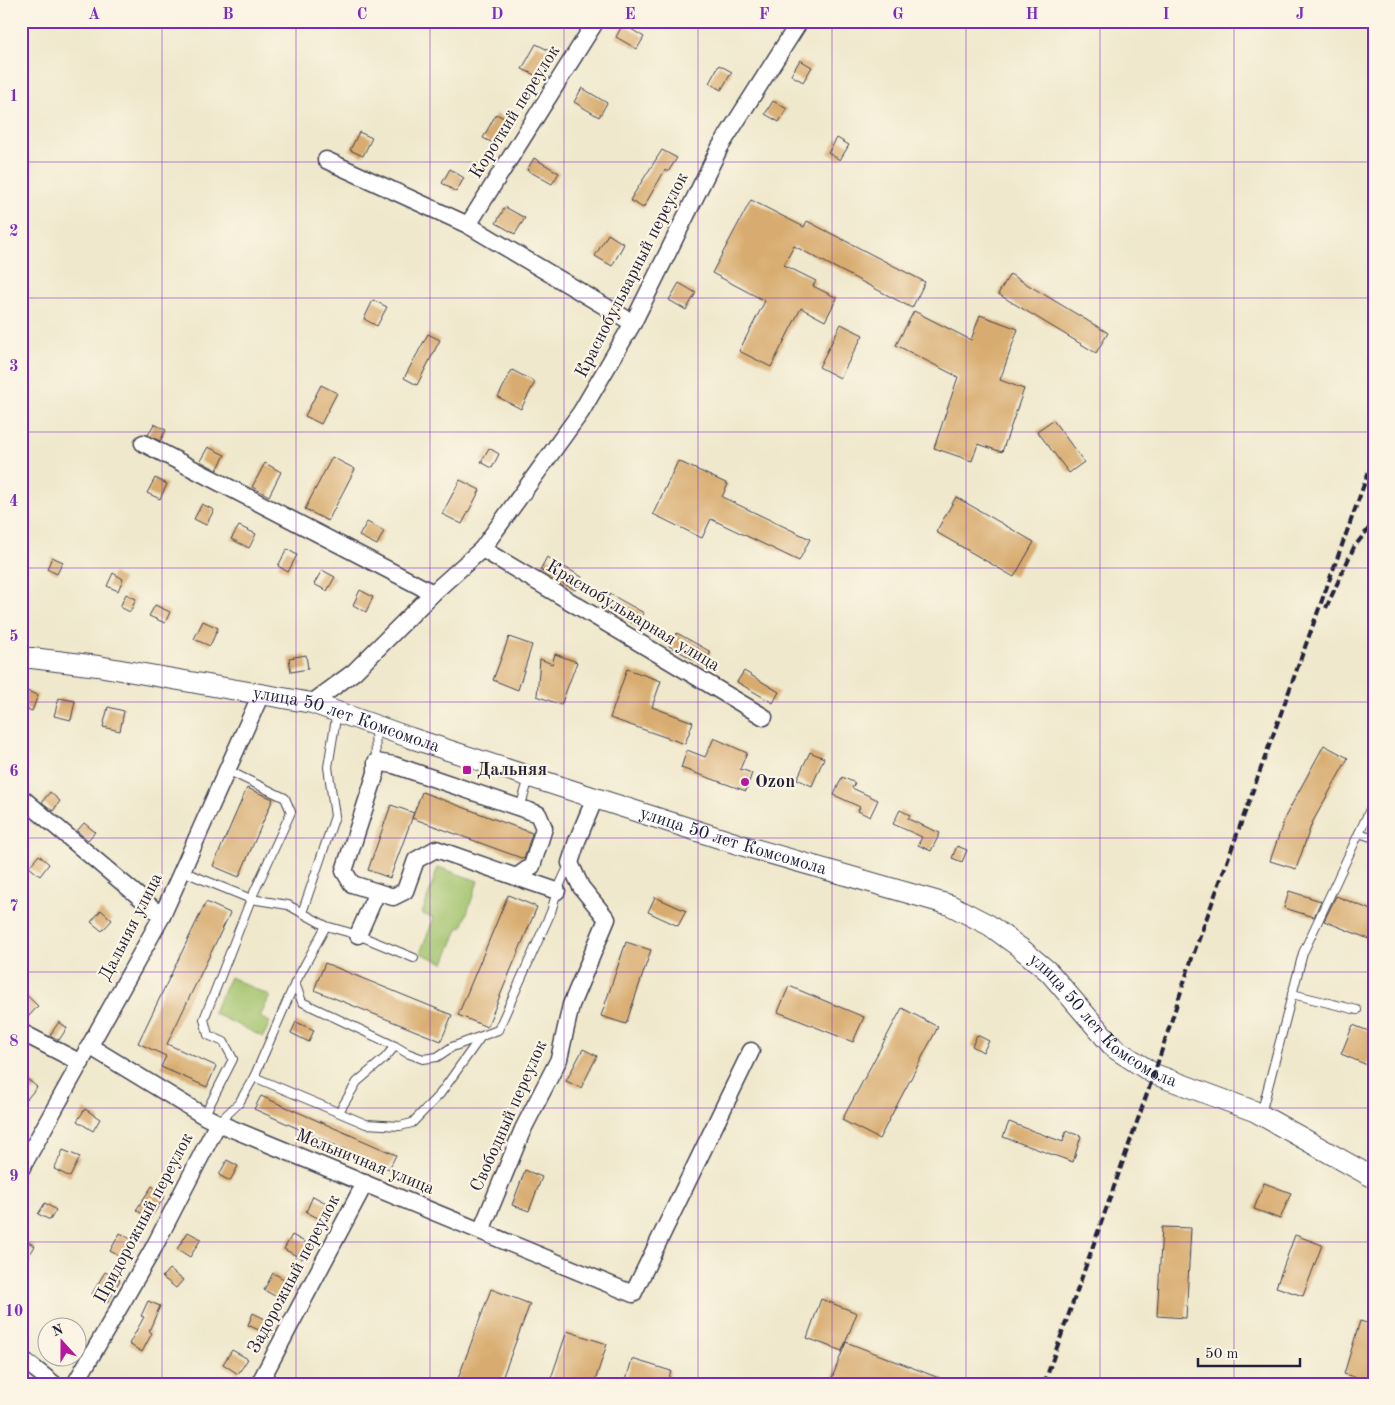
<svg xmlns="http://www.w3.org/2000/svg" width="1395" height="1405" font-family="'Old Standard TT',serif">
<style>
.green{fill:#a0c26b;stroke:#617253}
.building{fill:#d8ac6f}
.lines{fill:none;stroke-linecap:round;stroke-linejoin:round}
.service-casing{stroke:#414051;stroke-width:10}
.minor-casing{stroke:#414051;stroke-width:19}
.tertiary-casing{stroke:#414051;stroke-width:22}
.service{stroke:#fff;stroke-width:8}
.minor{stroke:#fff;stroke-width:16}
.tertiary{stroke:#fff;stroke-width:20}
.rail{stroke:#22223b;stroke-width:4;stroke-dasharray:8 4;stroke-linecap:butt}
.grid{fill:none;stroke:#7b2cbf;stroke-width:1;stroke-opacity:0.55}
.poi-dot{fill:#b5179e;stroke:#fcf5e5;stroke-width:2}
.labels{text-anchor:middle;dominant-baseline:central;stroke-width:4.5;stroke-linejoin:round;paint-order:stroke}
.street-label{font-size:18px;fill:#22223b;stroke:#fcf5e5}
.poi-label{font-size:18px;font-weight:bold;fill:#22223b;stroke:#fcf5e5;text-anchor:start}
.neatline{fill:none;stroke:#7b2cbf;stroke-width:2}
.grid-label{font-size:16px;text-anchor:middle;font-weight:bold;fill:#7b2cbf}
</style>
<rect width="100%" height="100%" fill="#fcf5e5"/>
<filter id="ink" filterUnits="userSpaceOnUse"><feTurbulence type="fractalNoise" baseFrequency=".02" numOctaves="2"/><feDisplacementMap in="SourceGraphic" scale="10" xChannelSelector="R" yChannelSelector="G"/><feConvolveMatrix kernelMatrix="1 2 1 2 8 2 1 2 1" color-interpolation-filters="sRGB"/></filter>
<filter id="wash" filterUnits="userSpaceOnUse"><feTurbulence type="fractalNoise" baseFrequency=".0096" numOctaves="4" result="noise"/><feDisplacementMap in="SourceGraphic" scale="20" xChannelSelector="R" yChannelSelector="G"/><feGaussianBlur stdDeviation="1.12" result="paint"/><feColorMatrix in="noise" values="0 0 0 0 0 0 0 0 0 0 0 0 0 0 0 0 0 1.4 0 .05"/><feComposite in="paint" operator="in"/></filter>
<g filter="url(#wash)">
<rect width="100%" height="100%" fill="#efe8cc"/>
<g class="green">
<path d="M438,867L478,881L462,928L459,927L444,963L420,953L434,918L422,914Z"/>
<path d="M230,977L270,996L260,1017L270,1022L263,1037L213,1013Z"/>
</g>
<g id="blocks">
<g class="building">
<path d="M623,24L644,37L637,49L616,37Z"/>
<path d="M536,44L550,51L537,76L522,69Z"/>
<path d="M800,60L812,67L803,82L791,75Z"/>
<path d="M719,65L732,72L721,90L709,83Z"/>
<path d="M582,88L607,103L599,117L574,102Z"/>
<path d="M773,101L787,109L779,122L765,114Z"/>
<path d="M496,114L508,120L495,144L483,138Z"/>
<path d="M359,132L372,138L363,156L350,150Z"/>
<path d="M837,138L849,145L840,160L828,153Z"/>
<path d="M662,150L677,158L668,172L665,170L643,208L630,200Z"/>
<path d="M534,158L559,173L552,184L527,170Z"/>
<path d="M450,169L464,178L456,192L442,183Z"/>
<path d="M751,200L804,227L807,221L925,282L912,308L794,246L784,265L816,281L813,286L837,298L825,321L801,308L771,367L739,351L765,301L712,273Z"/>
<path d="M505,207L525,218L515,234L496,223Z"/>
<path d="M608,234L624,244L612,266L595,256Z"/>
<path d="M1010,274L1108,333L1096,353L998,294Z"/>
<path d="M679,283L696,293L686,310L669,300Z"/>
<path d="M373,300L387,307L377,326L364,319Z"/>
<path d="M914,311L971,340L980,315L1018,329L1000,380L1024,389L1002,452L978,444L972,461L934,448L958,377L896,345Z"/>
<path d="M841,324L863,335L840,378L819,367Z"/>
<path d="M428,334L440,340L417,385L404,378Z"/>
<path d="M512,370L535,382L521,409L498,397Z"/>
<path d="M321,385L337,393L321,424L305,416Z"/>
<path d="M1053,420L1084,462L1069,473L1037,431Z"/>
<path d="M154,424L166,430L160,441L148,435Z"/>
<path d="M208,447L225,455L217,470L200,461Z"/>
<path d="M489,448L499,454L492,468L481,462Z"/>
<path d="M332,457L355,469L328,521L305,509Z"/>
<path d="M678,461L728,484L722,497L810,539L799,561L711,519L702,538L653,514Z"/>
<path d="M265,463L281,472L269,496L252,487Z"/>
<path d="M155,478L167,484L160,499L147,493Z"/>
<path d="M460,480L480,490L462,524L442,514Z"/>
<path d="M956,497L1034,542L1014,577L936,532Z"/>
<path d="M202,504L214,510L206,525L194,519Z"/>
<path d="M367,522L384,531L377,545L359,536Z"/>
<path d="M239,526L256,534L249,548L231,539Z"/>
<path d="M287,549L297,555L288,572L278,566Z"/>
<path d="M52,557L63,562L57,574L47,569Z"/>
<path d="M547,557L582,577L575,590L540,570Z"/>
<path d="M322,570L335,577L327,591L314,584Z"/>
<path d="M113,573L123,579L118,591L107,586Z"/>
<path d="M360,590L373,597L366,612L353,605Z"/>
<path d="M126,594L136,599L130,612L120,607Z"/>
<path d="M610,594L644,613L637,626L603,606Z"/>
<path d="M155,605L170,612L165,623L149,616Z"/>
<path d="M203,621L218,628L210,646L194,639Z"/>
<path d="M677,633L711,652L704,665L669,646Z"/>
<path d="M509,637L532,645L518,690L493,680Z"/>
<path d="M555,654L577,662L561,705L537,696L540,659L552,664Z"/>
<path d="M306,655L308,669L291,672L289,658Z"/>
<path d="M627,669L661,681L652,707L693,722L685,744L610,718Z"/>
<path d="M744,671L779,692L773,703L737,682Z"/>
<path d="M21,689L38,695L32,711L21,707Z"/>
<path d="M59,698L75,701L71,720L54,716Z"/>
<path d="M108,707L124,711L120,731L103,727Z"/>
<path d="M714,738L747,753L740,769L752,773L746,791L681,768L687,750L705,757Z"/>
<path d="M1324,745L1348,758L1312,823L1296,869L1270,861L1286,815Z"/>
<path d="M810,752L824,758L812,786L797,779Z"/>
<path d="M842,777L855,783L852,788L878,800L870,817L858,811L860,807L834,795Z"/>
<path d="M247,788L273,799L239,877L213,866Z"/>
<path d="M50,792L60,801L53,811L42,802Z"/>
<path d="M422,792L532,833L524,859L412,818Z"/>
<path d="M391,805L414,813L390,878L368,870Z"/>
<path d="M900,810L910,815L908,819L940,833L931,851L918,845L922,837L893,824Z"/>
<path d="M84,823L95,832L88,840L77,831Z"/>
<path d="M957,846L967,850L962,862L952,858Z"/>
<path d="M39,855L49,864L40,876L29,867Z"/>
<path d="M1289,891L1321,901L1314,917L1284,908Z"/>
<path d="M508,895L537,907L487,1027L458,1015Z"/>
<path d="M1336,896L1374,911V941L1324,921Z"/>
<path d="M655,897L686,911L678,926L648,912Z"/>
<path d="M206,902L230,913L167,1044L216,1066L207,1087L161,1067L166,1056L138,1043Z"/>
<path d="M101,910L112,920L102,931L91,922Z"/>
<path d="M626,942L651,950L626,1024L601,1016Z"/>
<path d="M325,963L452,1015L441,1041L314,990Z"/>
<path d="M789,986L864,1017L853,1042L778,1012Z"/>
<path d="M21,990L38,1006L29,1016L21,1008Z"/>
<path d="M902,1008L938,1027L879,1139L842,1120Z"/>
<path d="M59,1022L67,1028L59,1040L50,1035Z"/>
<path d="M296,1022L314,1030L309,1042L291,1033Z"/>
<path d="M1353,1025L1374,1033V1049L1367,1065L1341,1054Z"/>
<path d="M977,1035L989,1041L983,1052L972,1046Z"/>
<path d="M583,1049L597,1056L581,1088L566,1081Z"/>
<path d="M21,1074L37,1087L27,1099L21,1094Z"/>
<path d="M261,1096L396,1155L389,1169L254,1109Z"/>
<path d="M85,1109L100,1119L93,1131L77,1121Z"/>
<path d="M1009,1122L1063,1142L1066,1131L1081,1136L1073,1162L1003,1137Z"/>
<path d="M63,1150L80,1157L70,1177L54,1169Z"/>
<path d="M227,1160L238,1166L230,1181L219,1175Z"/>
<path d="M525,1170L542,1177L529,1211L512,1205Z"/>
<path d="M1264,1183L1291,1193L1280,1219L1254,1209Z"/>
<path d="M152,1186L165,1196L150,1219L136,1210Z"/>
<path d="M313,1196L332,1206L324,1221L306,1212Z"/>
<path d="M45,1203L56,1210L50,1220L38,1214Z"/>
<path d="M1162,1227L1191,1228L1186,1318L1157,1316Z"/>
<path d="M188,1232L201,1239L190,1257L177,1249Z"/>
<path d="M120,1233L136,1242L127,1260L110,1251Z"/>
<path d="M292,1235L310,1245L302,1259L284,1249Z"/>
<path d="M1295,1235L1322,1245L1303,1296L1276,1287Z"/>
<path d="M21,1238L35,1246L21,1269Z"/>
<path d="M169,1269L183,1280L176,1288L162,1277Z"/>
<path d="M105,1272L120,1280L107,1303L92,1294Z"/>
<path d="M273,1273L291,1283L282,1300L264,1290Z"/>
<path d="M491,1289L530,1304L500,1384H456Z"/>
<path d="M821,1299L857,1313L842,1351L807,1338Z"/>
<path d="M148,1301L160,1306L149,1331L152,1333L142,1352L129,1344L144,1317L141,1316Z"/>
<path d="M253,1313L269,1321L263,1332L248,1325Z"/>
<path d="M1360,1321L1374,1325V1383L1344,1374Z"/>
<path d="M567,1331L607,1344L594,1384H549Z"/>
<path d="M846,1342L952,1383V1384H846L832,1378Z"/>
<path d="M232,1350L248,1359L238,1374L223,1364Z"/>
<path d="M632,1359L671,1371L667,1384H625Z"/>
</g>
</g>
</g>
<g filter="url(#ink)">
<use href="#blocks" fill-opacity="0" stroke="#414051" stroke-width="1"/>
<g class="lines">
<defs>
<g id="service">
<path d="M375,727L376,762"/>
<path d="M520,808L529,778"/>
<path d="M1359,833L1374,838"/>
<path d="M182,871L251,899L288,905L326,926L358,935L414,958"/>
<path d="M302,913L335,816L328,767L337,712"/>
<path d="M326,926L295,983L302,1002L395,1046"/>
<path d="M1292,994L1357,1010"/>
<path d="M254,1077L295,983"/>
<path d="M339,1112L357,1082L385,1058L395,1046L407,1053L423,1059L437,1057L452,1047L498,1030L551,912L557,891L569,865"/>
<path d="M1261,1114L1303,953L1374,801"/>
<path d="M204,1116L233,1059L224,1042L208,1035L204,1019L251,899L291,812L285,798L227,770"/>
<path d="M218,1123L239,1103L254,1077L366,1124L400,1126L412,1123L440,1094L480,1038"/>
</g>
<g id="minor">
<path d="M326,160L468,225L633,323"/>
<path d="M468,225L596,21"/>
<path d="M143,443L433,593"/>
<path d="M482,549L764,717"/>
<path d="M312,703L354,672L433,593L482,549L581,412L633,323L720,147L800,21"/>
<path d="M376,762L394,765L538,814L544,828L532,866L516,877L436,849L416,860L405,891L393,897L352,884L344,871L376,773Z"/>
<path d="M21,797L162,916"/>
<path d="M516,877L557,891"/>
<path d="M358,935L377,892"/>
<path d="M21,1032L81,1063"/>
<path d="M91,1047L204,1116L218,1123L633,1294L751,1051"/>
<path d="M21,1169L162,916L261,694"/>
<path d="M481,1231L523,1129L559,1059L571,1005L607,919L581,887L570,863L577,841L595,798"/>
<path d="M21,1358L54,1384"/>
<path d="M75,1384L153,1249L218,1123"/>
<path d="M259,1384L365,1183"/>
</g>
<g id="tertiary">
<path id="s1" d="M21,658H32L98,666L312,703L411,738L595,798L744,846L950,905L989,925L1019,947L1049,972L1114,1048L1154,1074L1254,1111L1374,1178"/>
</g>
</defs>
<use href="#service" class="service-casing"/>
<use href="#minor" class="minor-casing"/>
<use href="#tertiary" class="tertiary-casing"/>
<use href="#service" class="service"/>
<use href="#minor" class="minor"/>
<use href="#tertiary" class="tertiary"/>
<g class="rail">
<path d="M1326,608L1354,547L1374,522"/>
<path d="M1044,1384L1154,1074L1191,961L1374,457"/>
</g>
</g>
</g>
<path class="grid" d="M162,21V1384M296,21V1384M430,21V1384M564,21V1384M698,21V1384M832,21V1384M966,21V1384M1100,21V1384M1234,21V1384M21,162H1374M21,298H1374M21,432H1374M21,568H1374M21,702H1374M21,838H1374M21,972H1374M21,1108H1374M21,1242H1374"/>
<g class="poi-dot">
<rect x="462" y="765" width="10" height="10" rx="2.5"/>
<circle cx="745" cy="782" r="5"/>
</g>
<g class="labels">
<g class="street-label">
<text transform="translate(515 112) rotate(-58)">Короткий переулок</text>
<text transform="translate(632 275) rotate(-63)">Краснобульварный переулок</text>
<text transform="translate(633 616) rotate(31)">Краснобульварная улица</text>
<text stroke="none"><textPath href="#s1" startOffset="332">улица 50 лет Комсомола</textPath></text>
<text stroke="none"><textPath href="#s1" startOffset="738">улица 50 лет Комсомола</textPath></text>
<text transform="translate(131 927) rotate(-63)">Дальняя улица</text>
<text stroke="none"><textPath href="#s1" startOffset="1158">улица 50 лет Комсомола</textPath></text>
<text transform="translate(509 1116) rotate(-66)">Свободный переулок</text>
<text transform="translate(365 1162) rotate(22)">Мельничная улица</text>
<text transform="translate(144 1218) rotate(-62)">Придорожный переулок</text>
<text transform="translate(294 1274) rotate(-62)">Задорожный переулок</text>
</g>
<g class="poi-label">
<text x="477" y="770">Дальняя</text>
<text x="755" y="782">Ozon</text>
</g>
</g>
<rect width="1395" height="1405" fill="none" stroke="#fcf5e5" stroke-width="55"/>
<g transform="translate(62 1342) rotate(339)"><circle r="24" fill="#fcf5e5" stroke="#a5a1a1"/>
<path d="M0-4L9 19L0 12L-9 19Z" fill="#b5179e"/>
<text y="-8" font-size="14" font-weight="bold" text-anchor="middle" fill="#22223b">N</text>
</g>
<path d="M1198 1358v8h102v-8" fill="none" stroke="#22223b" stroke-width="2.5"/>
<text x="1205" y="1358" font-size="15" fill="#22223b" stroke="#fcf5e5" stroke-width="4" paint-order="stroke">50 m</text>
<rect x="28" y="28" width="1340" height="1350" class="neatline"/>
<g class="grid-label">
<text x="94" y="19">A</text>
<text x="228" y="19">B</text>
<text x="362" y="19">C</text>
<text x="497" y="19">D</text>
<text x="630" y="19">E</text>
<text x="764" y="19">F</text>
<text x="898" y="19">G</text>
<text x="1032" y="19">H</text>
<text x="1166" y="19">I</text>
<text x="1300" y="19">J</text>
<text x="14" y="101">1</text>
<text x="14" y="236">2</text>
<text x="14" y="371">3</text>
<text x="14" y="506">4</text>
<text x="14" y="641">5</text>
<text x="14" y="776">6</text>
<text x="14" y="911">7</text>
<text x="14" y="1046">8</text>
<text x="14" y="1181">9</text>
<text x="14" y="1316">10</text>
</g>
</svg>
